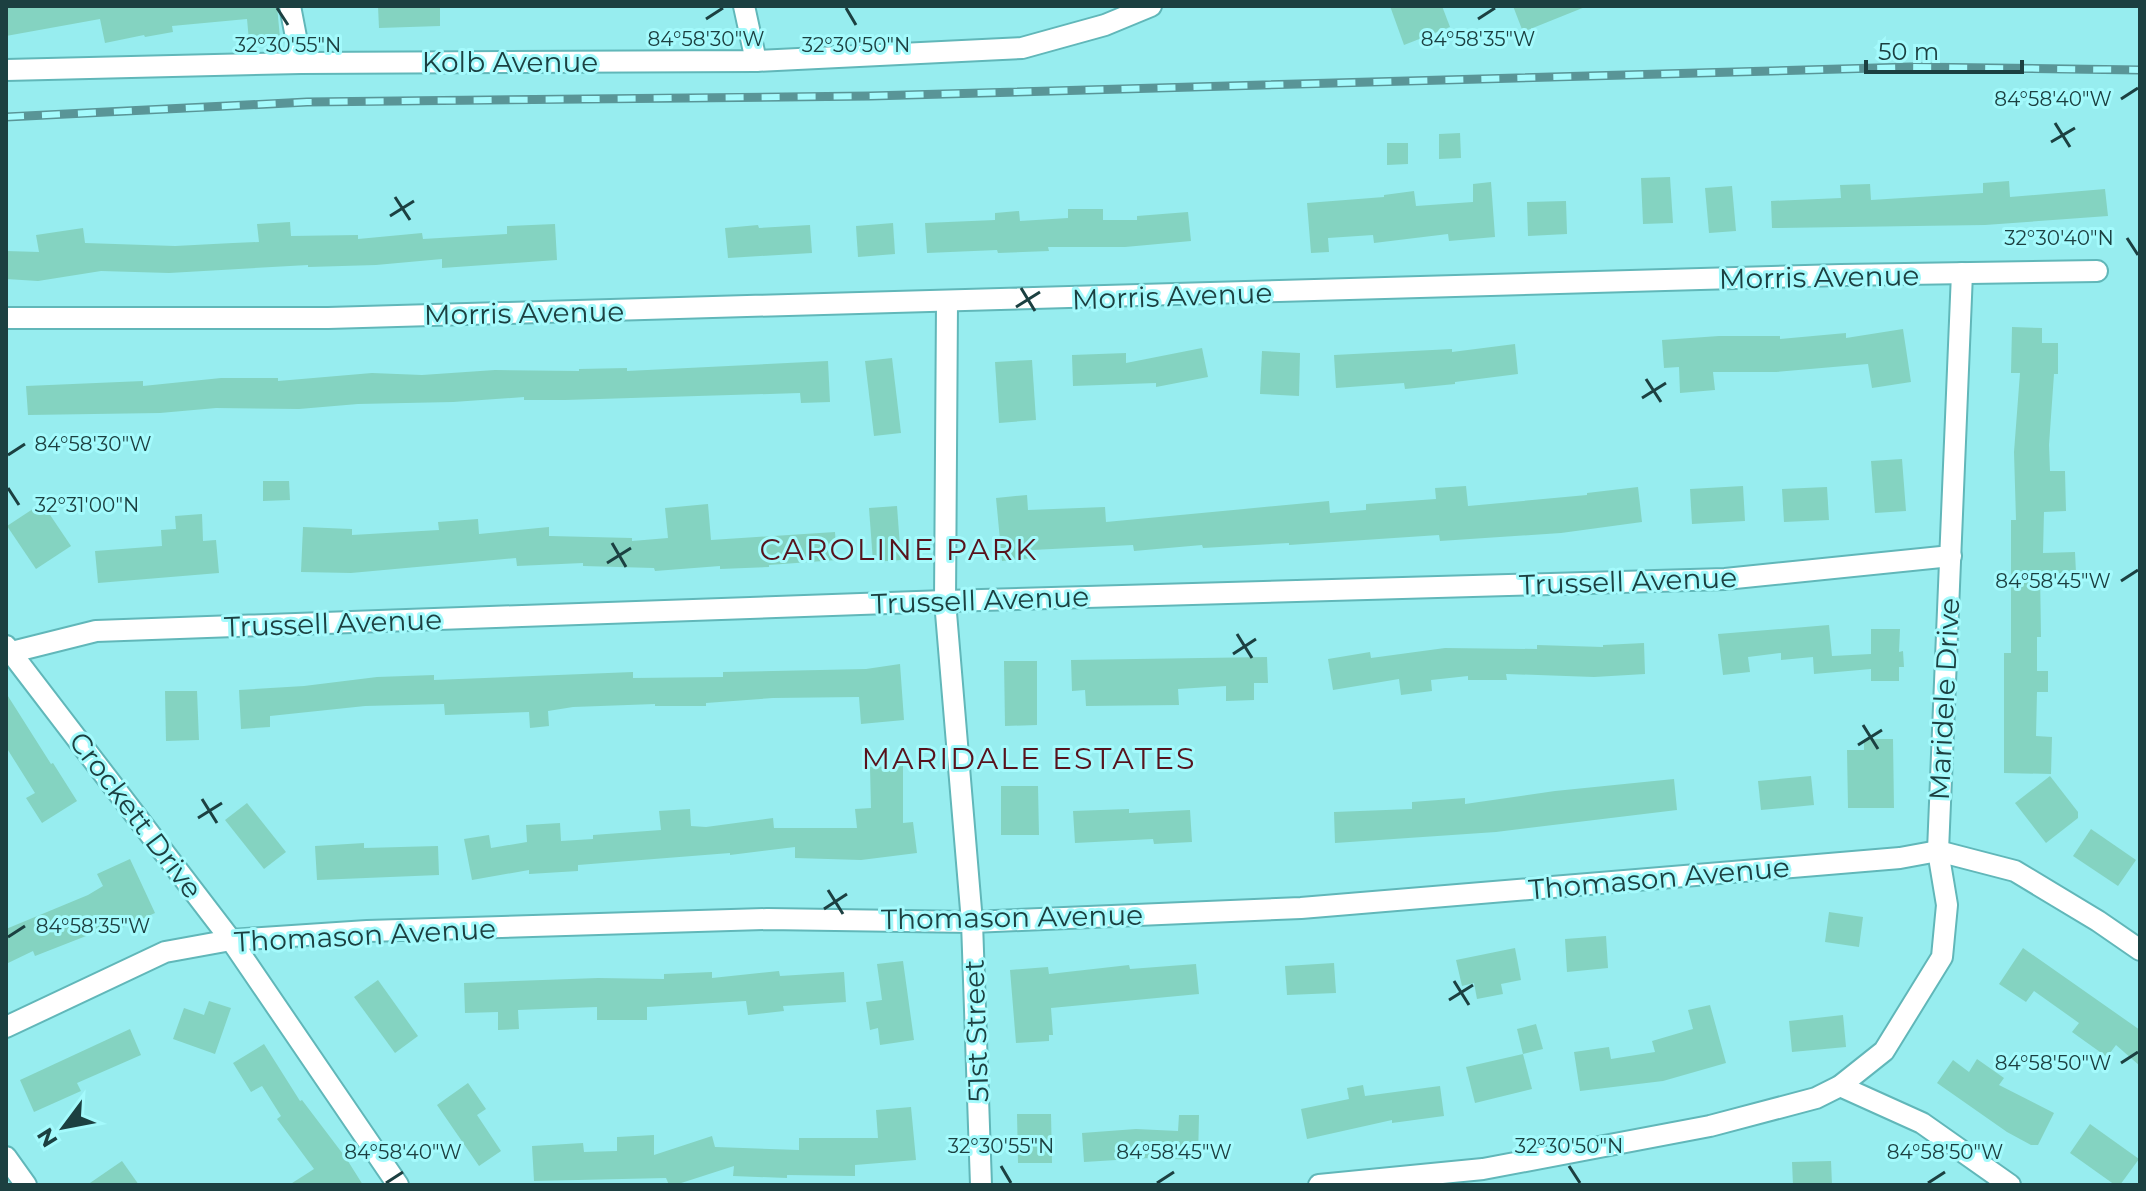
<svg xmlns="http://www.w3.org/2000/svg" width="2146" height="1191" font-family="Montserrat,sans-serif">
<style>
.building{fill:#84d3c1}
.lines{fill:none;stroke-linecap:round;stroke-linejoin:round}
.minor-casing{stroke:#61b7b9;stroke-width:24}
.minor{stroke:#fff;stroke-width:20}
.rail-casing{stroke:#599597;stroke-width:9}
.rail{stroke:#a4fafc;stroke-width:6;stroke-dasharray:18;stroke-linecap:butt}
.ticks{fill:none;stroke:#1c4041;stroke-width:3}
.labels{text-anchor:middle;dominant-baseline:central;stroke-width:6;stroke-linejoin:round;paint-order:stroke}
.street-label{font-size:28px;fill:#1c4041;stroke:#a4fafc}
.neighbourhood-label{font-size:30px;letter-spacing:2px;fill:#58131d;stroke:#a4fafc}
.ticks-label{font-size:20px;text-anchor:middle;fill:#1c4041;stroke:#a4fafc;stroke-width:6;stroke-linejoin:round;paint-order:stroke}
</style>
<rect width="100%" height="100%" fill="#97edef"/>
<g class="building">
<path d="M6,6H277L280,38L249,41L247,19L172,26L173,32L145,37L144,35L105,43L100,19L6,36Z"/>
<path d="M378,6H440V26L379,28Z"/>
<path d="M1390,6H1442L1450,27L1404,45Z"/>
<path d="M1513,6H1585V7L1523,32Z"/>
<path d="M1460,133L1461,158L1439,159V134Z"/>
<path d="M1387,143H1408V164L1387,165Z"/>
<path d="M1670,177L1673,223L1643,224L1641,178Z"/>
<path d="M2009,181L2010,197L2105,189L2108,216L1985,225L1772,228L1771,201L1841,198L1840,185L1870,184L1871,200L1983,193V183Z"/>
<path d="M1491,182L1495,237L1449,241L1448,234L1374,243L1373,235L1328,238L1329,252L1311,253L1307,203L1384,197V195L1414,191L1416,206L1473,202V184Z"/>
<path d="M1732,186L1736,231L1709,233L1705,188Z"/>
<path d="M1566,201L1567,234L1528,236L1527,202Z"/>
<path d="M1068,209H1103V220H1137V216L1188,212L1191,241L1125,247H1048L1049,251L998,253L997,250L927,253L925,223L995,220V213L1019,211L1020,221L1068,218Z"/>
<path d="M290,222L291,236L358,235V239L422,233L423,239L507,234V226L555,224L557,260L442,268V259L376,265L308,267V265L169,273L101,271L38,281L6,279V251L39,252L36,235L83,228L85,243L175,246L233,243L259,242L257,224Z"/>
<path d="M893,223L895,254L858,257L856,226Z"/>
<path d="M758,225L759,228L810,225L812,253L728,258L725,228Z"/>
<path d="M2012,327L2042,328V343H2058V374H2054L2049,445L2050,471H2065L2066,511L2044,512L2043,553L2075,552L2076,573H2040L2041,637H2037V671H2048V692H2037L2036,736L2052,737L2051,774L2004,773V653H2011V520H2016L2014,452L2020,373H2011Z"/>
<path d="M1903,329L1911,382L1872,388L1868,364L1776,372H1713L1715,390L1680,393L1679,367L1664,368L1662,340L1719,336H1780V339L1846,333V338Z"/>
<path d="M1515,344L1518,374L1455,382V384L1405,389L1404,383L1336,388L1334,355L1452,349V352Z"/>
<path d="M1202,348L1208,377L1156,387V383L1073,386L1072,355L1126,353V363Z"/>
<path d="M1262,351L1300,353L1299,396L1260,394Z"/>
<path d="M892,358L901,433L874,436L865,361Z"/>
<path d="M1032,360L1036,420L999,423L995,362Z"/>
<path d="M828,361L830,402L801,403L800,393L565,400H524V397L453,402L358,404L299,409L216,408L160,413L28,415L26,386L143,381V386L221,378H278V381L372,373L422,375L495,370L579,371V369L627,368V371Z"/>
<path d="M1902,459L1906,511L1875,513L1871,461Z"/>
<path d="M263,481H289L290,500L263,501Z"/>
<path d="M1466,486L1468,506L1587,495V493L1638,487L1642,522L1561,533L1440,541L1439,535L1289,545V543L1203,548L1202,545L1134,551L1133,545L1032,550L1033,558L1002,561L996,498L1027,495L1028,510L1105,507L1106,522L1329,501L1330,513L1366,510V504L1436,499L1435,488Z"/>
<path d="M1743,486L1745,521L1692,524L1690,489Z"/>
<path d="M1827,487L1829,520L1784,522L1782,489Z"/>
<path d="M42,503L71,546L36,569L7,526Z"/>
<path d="M708,504L711,540L835,532L837,560L769,565V567L720,569V566L655,571L654,568L583,566V563L517,566L516,558L351,573L301,572L303,527L352,529V535L439,530L438,522L478,519L479,534L549,527V536L632,538V541L668,538L665,508Z"/>
<path d="M897,506L901,560L873,562L869,508Z"/>
<path d="M202,514L203,541L216,540L219,573L98,583L95,551L162,546L161,530L176,529L175,516Z"/>
<path d="M1829,625L1832,656L1871,654V629H1900L1899,652L1903,651L1904,667H1899V681H1871V669L1814,674L1813,657L1781,660V653L1748,657L1750,672L1723,675L1718,634Z"/>
<path d="M1644,643L1645,674L1594,677L1506,674L1507,680H1468V676L1431,680L1432,691L1401,695L1399,679L1333,690L1328,659L1370,652L1371,658L1445,648L1537,649V645L1603,647V645Z"/>
<path d="M1267,657L1268,683H1254V700L1226,701V686L1178,689L1179,705L1086,706L1085,690L1072,691L1071,660Z"/>
<path d="M1004,661H1037V725L1005,726Z"/>
<path d="M900,664L904,720L861,724L859,697L773,698L706,703V706H655V704L573,707L548,711L549,726L530,728L529,712L445,715L444,704L365,706L270,716V727L241,729L239,690L304,686L377,677L434,675V680L633,672V678L723,677V672L866,669Z"/>
<path d="M165,691H197L199,740L166,741Z"/>
<path d="M6,693L51,764L53,763L77,801L42,823L26,798L35,793L6,747Z"/>
<path d="M1864,739H1893L1894,808H1848L1847,750H1864Z"/>
<path d="M903,766V823L913,822L917,853L861,860L795,858V847L730,855V853L578,865V871L529,874V870L472,880L464,839L489,835L491,848L527,842L526,825L560,823L561,841L593,839V835L661,830L659,811L690,809L691,826L706,827L773,818L774,828H857L855,809L871,808L870,767Z"/>
<path d="M1811,776L1814,805L1761,810L1758,781Z"/>
<path d="M2050,776L2078,812V818L2046,843L2015,803Z"/>
<path d="M1674,779L1677,810L1496,832L1335,843L1334,812L1412,809V802L1465,798V804L1555,791Z"/>
<path d="M1001,786H1038L1039,835H1001Z"/>
<path d="M247,803L286,852L264,869L225,820Z"/>
<path d="M1129,809V813L1190,810L1192,842L1154,844L1153,839L1075,843L1073,811Z"/>
<path d="M2091,829L2136,860L2118,886L2073,856Z"/>
<path d="M364,843V848L438,846L439,875L317,880L315,846Z"/>
<path d="M130,859L155,913L106,935L104,929L35,956L33,951L6,964V929L88,895L103,886L97,874Z"/>
<path d="M1829,912L1863,917L1859,947L1825,942Z"/>
<path d="M1606,936L1608,968L1567,972L1565,939Z"/>
<path d="M1515,948L1521,980L1501,984L1503,994L1477,999L1474,983L1462,986L1456,960Z"/>
<path d="M2023,948L2140,1030V1066L2116,1045L2107,1057L2072,1032L2079,1023L2034,991L2026,1002L1999,984Z"/>
<path d="M903,961L914,1040L880,1045L878,1028L870,1030L866,1002L882,1000L877,964Z"/>
<path d="M1334,963L1336,993L1287,995L1285,966Z"/>
<path d="M1196,964L1199,994L1051,1008L1053,1035H1049V1041L1016,1043L1010,970L1048,967L1049,974L1129,965L1130,969Z"/>
<path d="M779,971L780,976L844,972L846,1002L783,1006L784,1011L748,1015L746,1001L647,1007V1020H597V1007L518,1010L519,1029L498,1030V1012L465,1013L464,983L598,978L664,979V974L712,972V978Z"/>
<path d="M378,980L418,1036L395,1053L354,997Z"/>
<path d="M209,1001L231,1008L215,1054L173,1039L184,1008L204,1015Z"/>
<path d="M1710,1005L1726,1063L1663,1081L1580,1091L1574,1052L1609,1047L1611,1059L1655,1052L1652,1041L1693,1029L1688,1010Z"/>
<path d="M1843,1015L1846,1047L1792,1052L1789,1021Z"/>
<path d="M1536,1024L1543,1049L1523,1054L1517,1029Z"/>
<path d="M130,1029L141,1055L77,1083L81,1091L34,1112L20,1080Z"/>
<path d="M264,1044L300,1101L302,1100L346,1158L363,1185H289L314,1169L277,1119L281,1116L262,1086L251,1092L233,1063Z"/>
<path d="M1523,1054L1532,1089L1475,1103L1466,1067Z"/>
<path d="M1977,1059L2004,1078L1999,1085L2054,1113L2038,1145H2031L2007,1132L1937,1083L1953,1060L1969,1072Z"/>
<path d="M468,1083L486,1109L477,1115L501,1151L479,1166L437,1105Z"/>
<path d="M1363,1085L1365,1096L1440,1086L1444,1116L1392,1123V1120L1307,1139L1301,1109L1349,1099L1347,1088Z"/>
<path d="M911,1107L916,1160L855,1165V1176L787,1175V1178L733,1176L734,1166L675,1185H669L666,1178L534,1181L532,1146L583,1143L584,1152L617,1151V1137L654,1135V1155L712,1136L715,1147L799,1150V1138H878L876,1110Z"/>
<path d="M1017,1114H1051L1052,1163H1018Z"/>
<path d="M1179,1115H1199L1198,1160L1149,1158L1084,1162L1082,1133L1136,1129L1178,1131Z"/>
<path d="M2090,1124L2139,1159L2120,1185H2115L2070,1153Z"/>
<path d="M122,1161L139,1185H87Z"/>
<path d="M1831,1161L1832,1185H1793L1792,1162Z"/>
</g>
<g class="lines">
<defs>
<g id="minor">
<path d="M290,6L301,63"/>
<path d="M744,6L756,61"/>
<path d="M6,70L301,63L756,61L1022,48L1105,25L1151,6"/>
<path d="M947,303L945,601L972,922L981,1185"/>
<path d="M6,318H328L1841,275L2097,271"/>
<path d="M6,646L231,940L398,1185"/>
<path d="M12,652L96,631L945,601L1725,579L1951,556"/>
<path d="M6,1027L165,952L231,940L367,931L767,919L972,922L1301,908L1900,858L1938,851L2015,871L2098,921L2140,950"/>
<path d="M1840,1086L1922,1123L2010,1185"/>
<path d="M6,1157L26,1185"/>
<path d="M1319,1185L1483,1169L1710,1126L1816,1098L1840,1086L1884,1051L1942,957L1947,905L1938,851L1962,273"/>
</g>
</defs>
<use href="#minor" class="minor-casing"/>
<use href="#minor" class="minor"/>
<defs>
<path id="rail" d="M6,117L307,102L870,96L1911,67L2140,70"/>
</defs>
<use href="#rail" class="rail-casing"/>
<use href="#rail" class="rail"/>
</g>
<path class="ticks" d="M277,8L288,25M846,8L856,25M706,19L723,8M1478,19L1495,8M2121,99L2138,88M2055,123L2070,147M2051,142L2075,128M395,197L410,220M390,216L414,201M2127,238L2138,255M1021,288L1035,311M1016,307L1040,292M1646,379L1661,402M1642,398L1666,383M8,455L25,444M8,488L19,505M612,543L626,567M607,563L631,548M2121,581L2138,570M1237,634L1252,658M1233,654L1256,639M1863,725L1878,749M1858,745L1882,730M202,799L217,823M198,818L222,803M828,890L843,914M824,909L847,894M8,937L25,926M1454,981L1469,1005M1449,1000L1473,985M2121,1063L2138,1052M1001,1166L1011,1183M1569,1166L1580,1183M386,1183L403,1172M1157,1183L1174,1172M1928,1183L1945,1172"/>
<g class="labels">
<g class="street-label">
<text x="510" y="62">Kolb Avenue</text>
<text transform="translate(1819 277) rotate(-1)">Morris Avenue</text>
<text transform="translate(1172 296) rotate(-2)">Morris Avenue</text>
<text transform="translate(524 313) rotate(-1)">Morris Avenue</text>
<text transform="translate(1628 581) rotate(-2)">Trussell Avenue</text>
<text transform="translate(980 600) rotate(-2)">Trussell Avenue</text>
<text transform="translate(333 623) rotate(-2)">Trussell Avenue</text>
<text transform="translate(1944 699) rotate(-87)">Maridele Drive</text>
<text transform="translate(136 815) rotate(53)">Crockett Drive</text>
<text transform="translate(1659 878) rotate(-5)">Thomason Avenue</text>
<text transform="translate(1012 917) rotate(-1)">Thomason Avenue</text>
<text transform="translate(365 935) rotate(-3)">Thomason Avenue</text>
<text transform="translate(976 1031) rotate(-92)">51st Street</text>
</g>
<g class="neighbourhood-label">
<text x="899" y="549">CAROLINE PARK</text>
<text x="1029" y="758">MARIDALE ESTATES</text>
</g>
</g>
<g class="ticks-label">
<text x="706" y="46">84°58'30"W</text>
<text x="1478" y="46">84°58'35"W</text>
<text x="288" y="52">32°30'55"N</text>
<text x="856" y="52">32°30'50"N</text>
<text x="2053" y="106">84°58'40"W</text>
<text x="2059" y="245">32°30'40"N</text>
<text x="93" y="451">84°58'30"W</text>
<text x="87" y="512">32°31'00"N</text>
<text x="2053" y="588">84°58'45"W</text>
<text x="93" y="933">84°58'35"W</text>
<text x="2053" y="1070">84°58'50"W</text>
<text x="1001" y="1153">32°30'55"N</text>
<text x="1569" y="1153">32°30'50"N</text>
<text x="403" y="1159">84°58'40"W</text>
<text x="1174" y="1159">84°58'45"W</text>
<text x="1945" y="1159">84°58'50"W</text>
</g>
<rect width="2146" height="1191" fill="none" stroke="#1c4041" stroke-width="16"/>
<g transform="translate(64 1127) rotate(238)" stroke="#a4fafc" stroke-width="6" paint-order="stroke">
<path d="M0-6L14 30L0 20L-14 30Z" fill="#1c4041"/>
<text y="-12" font-size="22" font-weight="bold" text-anchor="middle" fill="#1c4041">N</text>
</g>
<path d="M1866 60v12h156v-12" fill="none" stroke="#1c4041" stroke-width="4"/>
<text x="1878" y="60" font-size="24" fill="#1c4041" stroke="#a4fafc" stroke-width="6" paint-order="stroke">50 m</text>
</svg>
